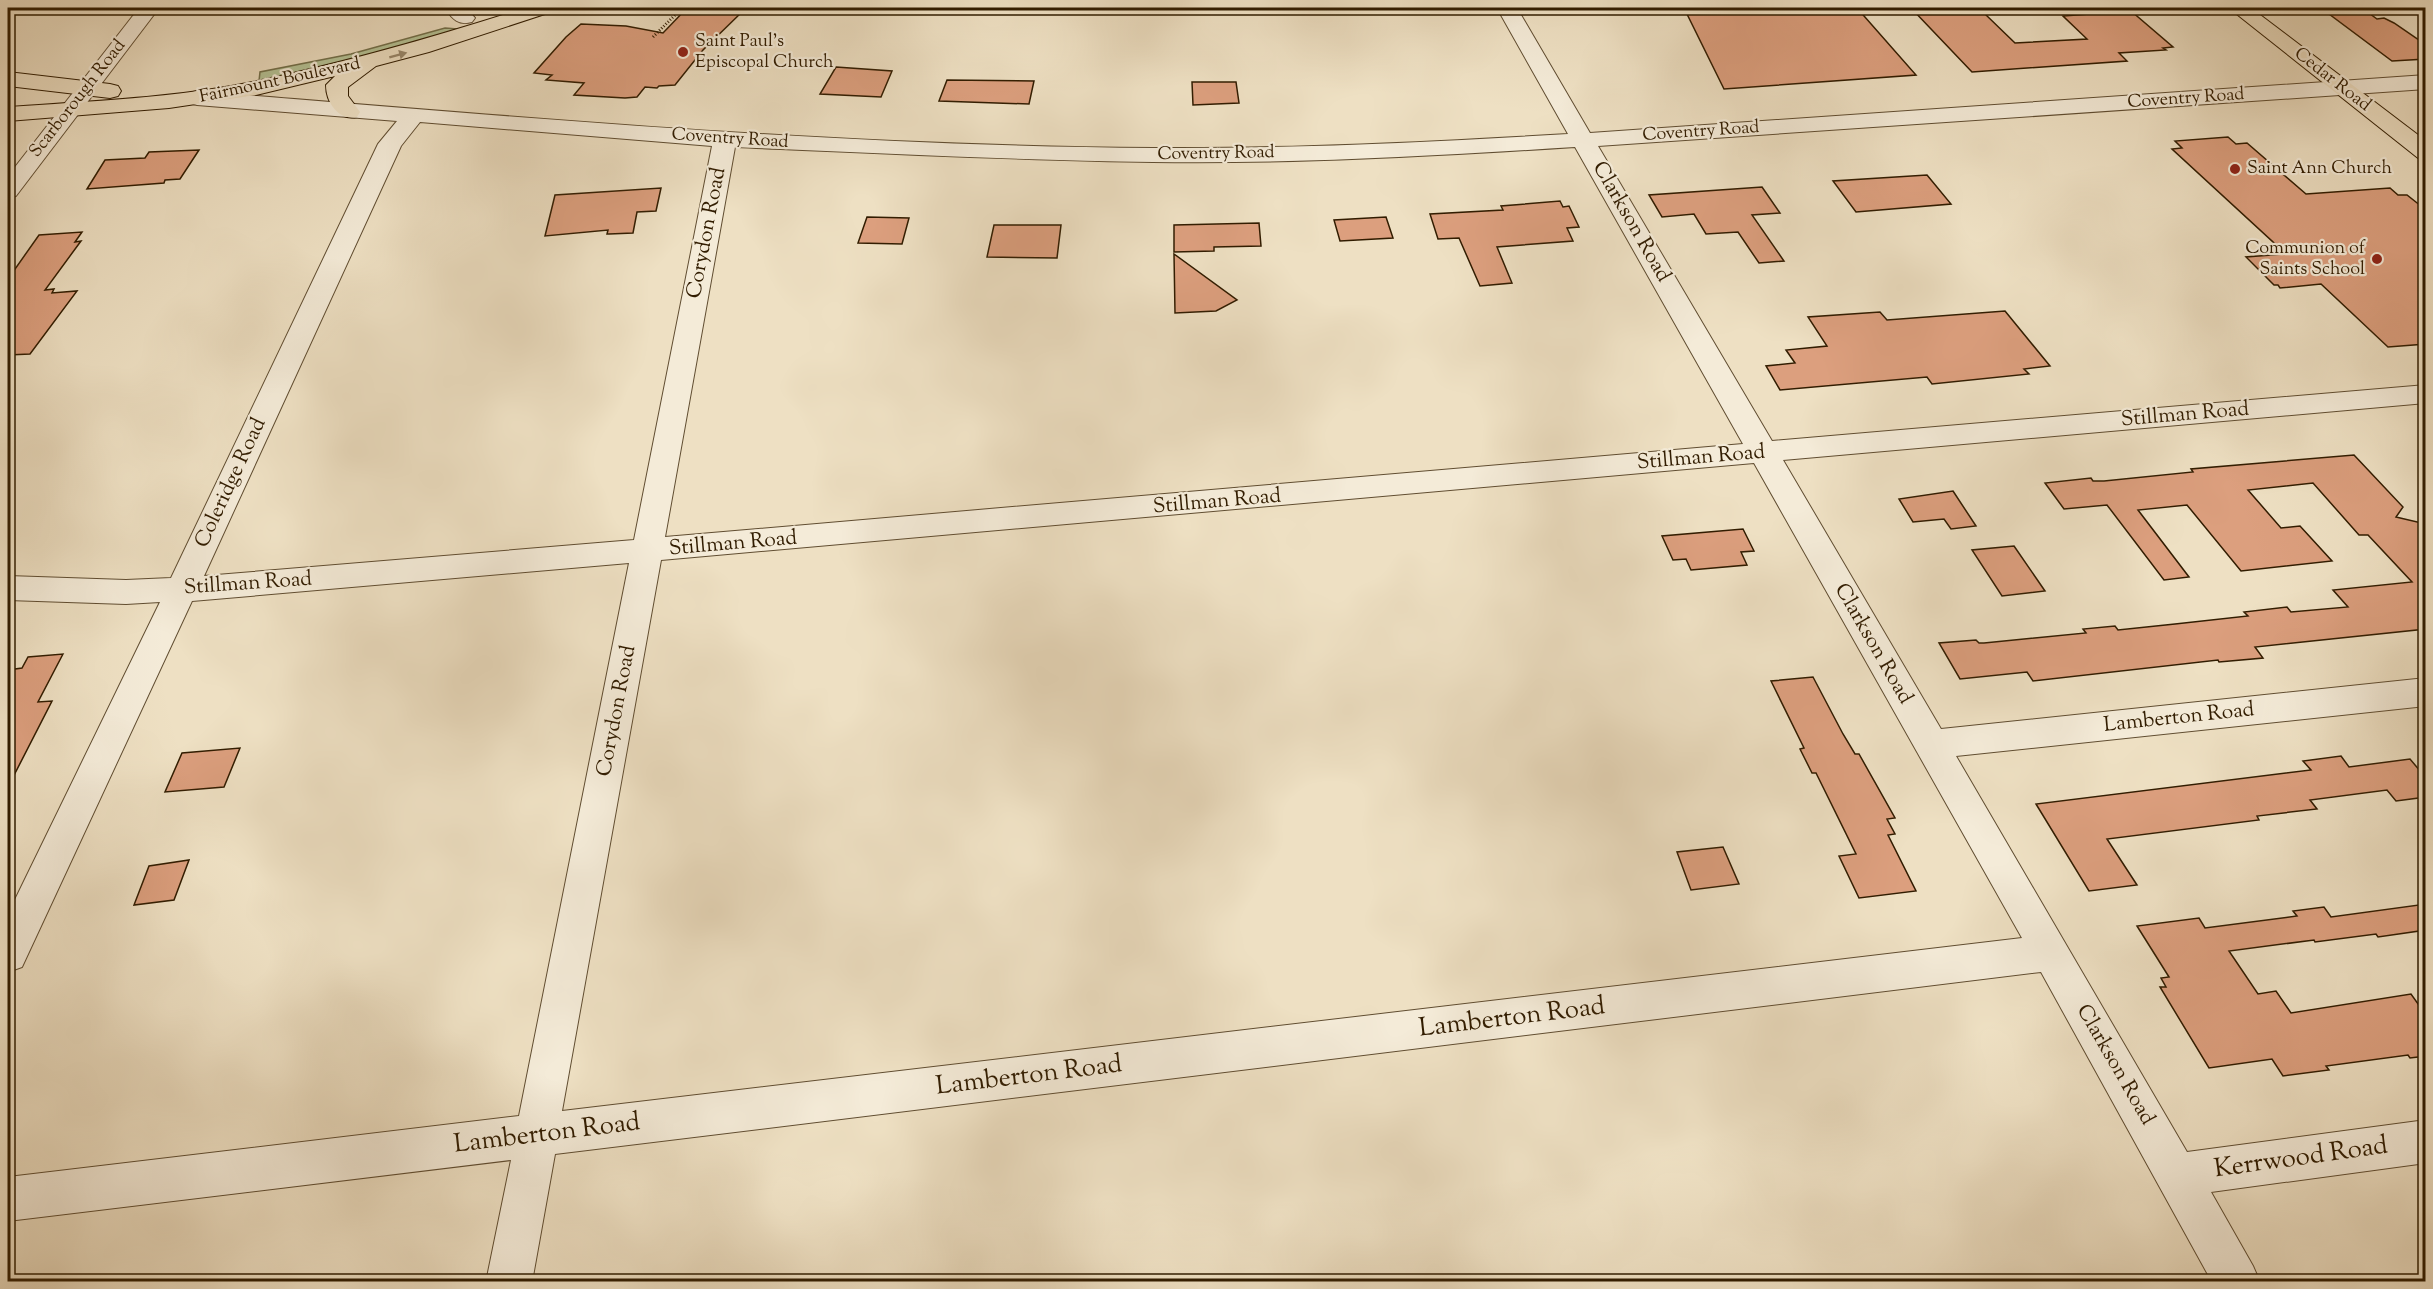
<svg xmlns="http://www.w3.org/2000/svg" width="2433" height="1289" font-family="'Sorts Mill Goudy',serif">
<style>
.green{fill:#b5c396;stroke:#73704b;stroke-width:1.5}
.building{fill:#dc9f7e;stroke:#311c00;stroke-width:1.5}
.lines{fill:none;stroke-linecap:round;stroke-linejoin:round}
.minor-casing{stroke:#604d31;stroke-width:2}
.major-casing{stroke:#311c00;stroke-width:2}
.path{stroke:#311c00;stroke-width:3;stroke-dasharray:1 2;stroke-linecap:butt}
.minor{fill:#f4ebd8;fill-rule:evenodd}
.major{fill:#eee0c3;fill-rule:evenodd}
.oneway{fill:#99886b}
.poi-dot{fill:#8f2418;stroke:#f4ebd8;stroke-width:2}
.labels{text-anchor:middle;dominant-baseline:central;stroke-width:4.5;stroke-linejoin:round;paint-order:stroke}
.far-poi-label{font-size:18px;fill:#311c00;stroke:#f4ebd8;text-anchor:start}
.far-street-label{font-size:18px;fill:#311c00;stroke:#f4ebd8}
.street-label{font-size:21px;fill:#311c00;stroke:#f4ebd8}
.near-street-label{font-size:26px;fill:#311c00;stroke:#f4ebd8}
</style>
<rect width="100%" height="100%" fill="#eee0c3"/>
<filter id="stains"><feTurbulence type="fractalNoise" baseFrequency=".00333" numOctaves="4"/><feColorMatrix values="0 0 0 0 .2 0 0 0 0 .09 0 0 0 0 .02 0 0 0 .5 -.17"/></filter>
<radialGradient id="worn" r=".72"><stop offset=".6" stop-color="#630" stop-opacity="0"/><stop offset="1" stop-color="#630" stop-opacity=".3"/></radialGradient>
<path class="green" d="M445,28L459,29L449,37L259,81L260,72L351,54Z"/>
<g class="building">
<path d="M687,8H746L703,50L675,85L659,86L657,88L645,87L637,97L625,98L574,95L584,83L546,80L552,75L534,73L566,37L581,24L626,26L663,33Z"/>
<path d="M1684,8H1857L1916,75L1724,89Z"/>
<path d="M1911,8H1986V15L2015,43L2087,39L2063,16L2131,11L2173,47L2163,48L2166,50L2119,53L2127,61L1972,72Z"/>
<path d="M2321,8H2362L2377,19L2384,18L2394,23L2426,45V59L2392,61Z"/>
<path d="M836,67L892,71L881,97L820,94Z"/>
<path d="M947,80L1034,81L1029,104L939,101Z"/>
<path d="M1192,82H1236L1239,103L1193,105Z"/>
<path d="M2228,137L2236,144L2247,143L2306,194L2390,188L2398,195H2407L2426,210V344L2388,347L2321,284L2280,288L2278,285H2274L2246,257L2286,254L2172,149L2182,148L2175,141Z"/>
<path d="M199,150L180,179L165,180L164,183L87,189L105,160L145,158L149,152Z"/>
<path d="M1927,175L1951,204L1856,212L1833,181Z"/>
<path d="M1762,187L1780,213L1752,215L1784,261L1759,263L1738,232L1706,234L1694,214L1662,217L1649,195Z"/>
<path d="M661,188L656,211L637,212L633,233L609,234H607L608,230L545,236L555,195Z"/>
<path d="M1560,201L1563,207L1569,206L1579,227L1567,228L1573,241L1497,247L1512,283L1480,286L1459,238L1438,239L1430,214L1503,210L1501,206Z"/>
<path d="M867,217L909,218L902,244L858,243Z"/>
<path d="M1386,217L1393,238L1340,241L1334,220Z"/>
<path d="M1259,223L1261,246L1214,247V251L1174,252V225Z"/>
<path d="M994,225H1061L1057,258L987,257Z"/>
<path d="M82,232L75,242L81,241L45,290L54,289L52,293L77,291L30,354L8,355V279L39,235Z"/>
<path d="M1174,254L1237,300L1216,311L1175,313Z"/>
<path d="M2005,311L2050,366L2024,369L2029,374L1932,384L1927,377L1780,390L1766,366L1795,363L1786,350L1827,346L1808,317L1880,312L1887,320Z"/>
<path d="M2354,455L2403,507L2396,517L2426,524V629L2255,647L2263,658L2219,662L2218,660L2033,681L2027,672L1960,679L1939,643L1976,640L1979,643H1984L2086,633L2083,629L2115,626L2118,630L2175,624L2248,616L2244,612L2287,607L2291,612L2348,607L2333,590L2412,582L2368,535H2359L2313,483L2248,490L2281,528L2300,526L2332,561L2241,571L2187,505L2138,510L2189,577L2164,580L2107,505L2064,509L2045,483L2091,478L2093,481H2104L2193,472L2191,469Z"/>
<path d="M1953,491L1976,526L1951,529L1944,519L1913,522L1899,499Z"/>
<path d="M1743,529L1754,551L1741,552L1747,565L1691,570L1686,559L1673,560L1662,536Z"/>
<path d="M2014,546L2045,591L2002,596L1972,550Z"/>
<path d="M63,654L38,702L52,701L8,787V670L22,668L28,657Z"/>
<path d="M1813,677L1843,734L1855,754H1859L1895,818L1887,819L1895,834L1888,835L1916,891L1859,898L1839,856L1856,854L1816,773H1812L1800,749L1804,748L1771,681Z"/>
<path d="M240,748L224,787L165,792L182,753Z"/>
<path d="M2341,756L2349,767L2410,759L2426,778V797L2396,801L2387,790L2310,800L2317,809L2257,816L2259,820L2107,839L2137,885L2089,891L2036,804L2311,770L2303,761Z"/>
<path d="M1723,847L1739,884L1691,890L1677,852Z"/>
<path d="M189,860L174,900L134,905L149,866Z"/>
<path d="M2426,904V930L2378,937L2376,934L2315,942L2314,940L2229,951L2258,994L2276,991L2291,1013L2411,994L2426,1015V1056L2410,1058L2408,1055L2326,1066L2329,1070L2283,1076L2272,1059L2209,1068L2160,987H2166L2161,978L2169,977L2137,926L2199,918L2205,928L2297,916L2293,911L2324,907L2331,917Z"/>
</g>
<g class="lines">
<defs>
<g id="minor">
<path d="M139,8H159L16,196L8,198V176Z"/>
<path d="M445,8H466L475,18L472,22C459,26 452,19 445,8Z"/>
<path d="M1497,8H1517L1590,133L2426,75V89L1598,146L1772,441L2426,385V403L1783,460L1941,729L2426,678V706L1956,756L2187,1152L2426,1120V1163L2211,1192L2253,1266L2260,1282H2212L2041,972L555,1154L532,1282H486L511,1160L8,1221V1177L519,1116L629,563L192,601L22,967L8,972V914L160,602L126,604L8,600V576L126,580L171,578L378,144L397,121L197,105L189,103L186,98L189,93L197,91C516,117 834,146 1154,148C1292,149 1430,142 1568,134ZM420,122L712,146L634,540L204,576L401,146ZM735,147C874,153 1014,160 1153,162C1294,164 1435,156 1575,147L1743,444L665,537ZM1754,463L2022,938L562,1111L661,560Z"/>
</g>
<g id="major">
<path d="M525,8H554L551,12L429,52L376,66L348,87V96L360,112L357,117C338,121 326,102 326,85L335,76L256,95L169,108L8,121V107C91,101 176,98 257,81C348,62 437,36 525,8Z"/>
<path d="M2229,8H2251L2426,141V160L2418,158Z"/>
<path d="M8,72L110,84L118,86L121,91L118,96L110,98L8,86Z"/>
</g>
</defs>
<use href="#minor" class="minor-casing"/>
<use href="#major" class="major-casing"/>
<path class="path" d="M653,37L676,14L665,8"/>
<use href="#minor" class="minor"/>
<use href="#major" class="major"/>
</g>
<defs><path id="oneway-solid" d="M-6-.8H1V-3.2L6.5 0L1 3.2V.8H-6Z" transform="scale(1.5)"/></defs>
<use class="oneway" href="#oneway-solid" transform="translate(398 55) rotate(-15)"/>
<g class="poi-dot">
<circle cx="683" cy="52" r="6"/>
<circle cx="2235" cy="169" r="6"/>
<circle cx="2377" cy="259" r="6"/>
</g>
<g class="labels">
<g class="far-poi-label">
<text x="695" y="42">Saint Paul's<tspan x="695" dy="21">Episcopal Church</tspan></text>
<text x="2247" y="169">Saint Ann Church</text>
<text x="2365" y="249" text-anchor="end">Communion of<tspan x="2365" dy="21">Saints School</tspan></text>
</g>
<g class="far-street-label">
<text transform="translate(2332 80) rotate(38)">Cedar Road</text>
<text transform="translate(280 81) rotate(-12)">Fairmount Boulevard</text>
<text transform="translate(78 99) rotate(-52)">Scarborough Road</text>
<text transform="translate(2186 99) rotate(-4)">Coventry Road</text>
<text transform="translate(1701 132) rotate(-4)">Coventry Road</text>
<text transform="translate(730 139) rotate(4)">Coventry Road</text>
<text transform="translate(1216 154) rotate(-1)">Coventry Road</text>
</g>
<g class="street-label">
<text transform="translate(1631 222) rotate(60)">Clarkson Road</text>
<text transform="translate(707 233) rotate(-79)">Corydon Road</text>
<text transform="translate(2185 415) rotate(-5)">Stillman Road</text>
<text transform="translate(1701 458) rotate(-5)">Stillman Road</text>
<text transform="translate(231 483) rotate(-65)">Coleridge Road</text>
<text transform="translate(1217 502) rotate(-5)">Stillman Road</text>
<text transform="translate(733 544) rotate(-5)">Stillman Road</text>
<text transform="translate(248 584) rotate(-4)">Stillman Road</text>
<text transform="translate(1873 644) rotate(60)">Clarkson Road</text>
<text transform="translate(617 711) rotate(-79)">Corydon Road</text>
<text transform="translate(2179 718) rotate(-6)">Lamberton Road</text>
<text transform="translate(2115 1065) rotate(60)">Clarkson Road</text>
</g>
<g class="near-street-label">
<text transform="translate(1512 1018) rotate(-7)">Lamberton Road</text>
<text transform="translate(1029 1076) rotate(-7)">Lamberton Road</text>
<text transform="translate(547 1134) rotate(-7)">Lamberton Road</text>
<text transform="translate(2301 1158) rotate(-8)">Kerrwood Road</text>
</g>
</g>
<rect width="2433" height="1289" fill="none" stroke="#eee0c3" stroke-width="30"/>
<rect x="9" y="9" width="2415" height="1271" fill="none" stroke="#311c00" stroke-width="3"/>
<rect x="15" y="15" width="2403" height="1259" fill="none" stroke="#311c00" stroke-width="1.5"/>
<rect width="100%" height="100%" filter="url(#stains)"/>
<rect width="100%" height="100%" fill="url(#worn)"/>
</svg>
